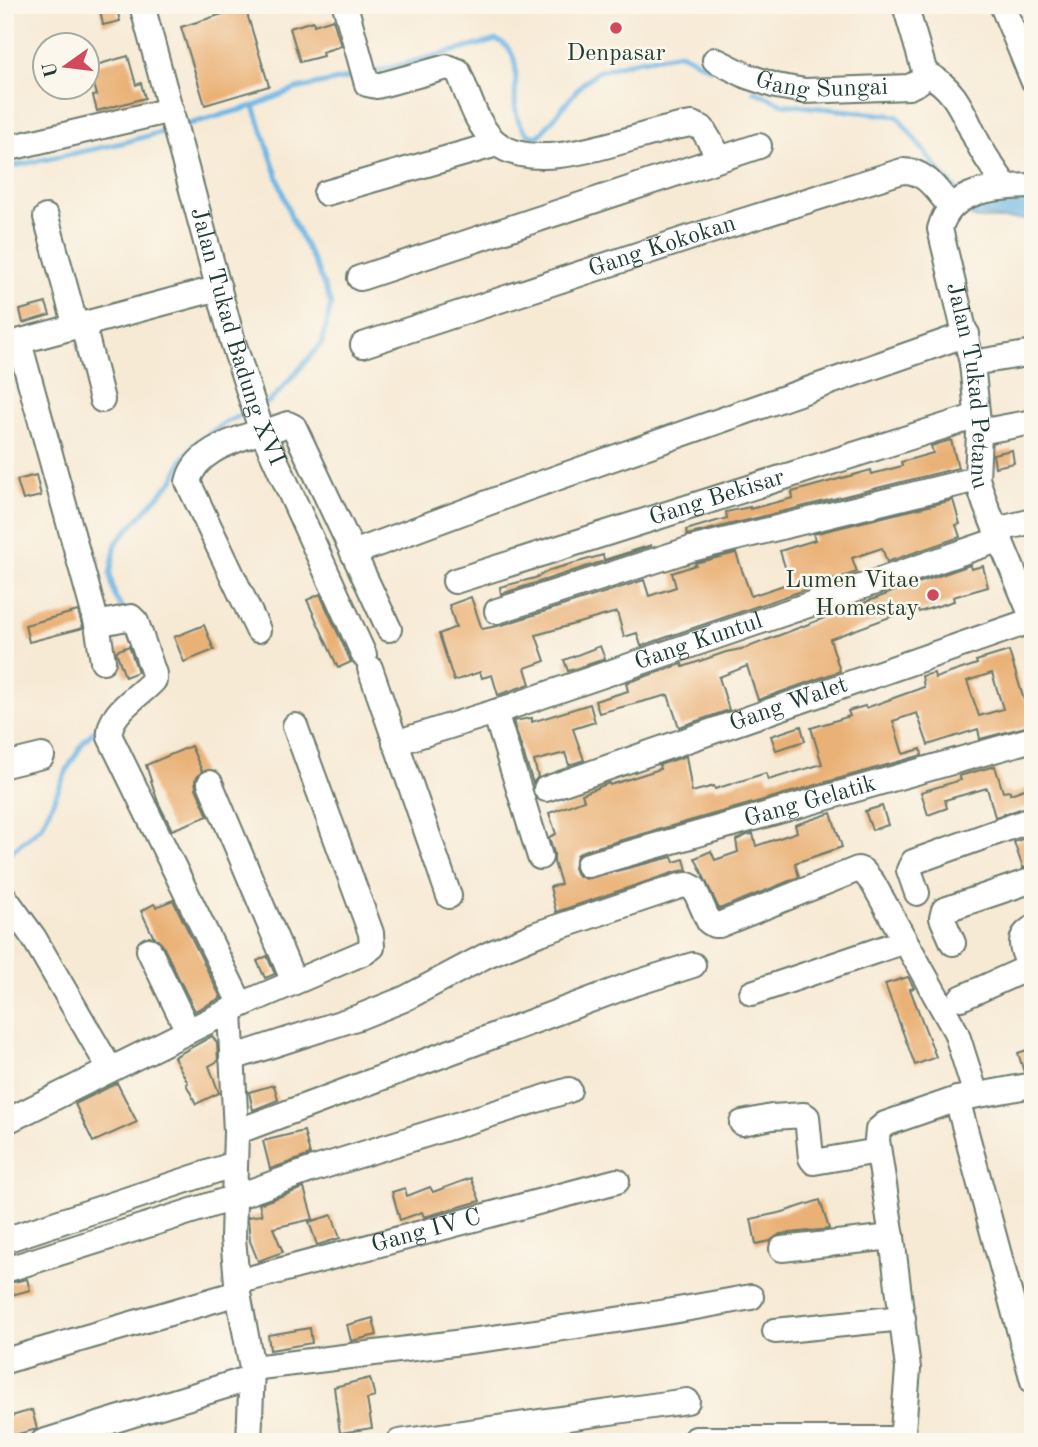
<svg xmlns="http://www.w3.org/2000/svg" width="1038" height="1447" font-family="'Old Standard TT',serif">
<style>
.water{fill:url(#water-ripples);stroke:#467a8c;stroke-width:2}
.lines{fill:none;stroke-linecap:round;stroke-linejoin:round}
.stream{stroke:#6db6e5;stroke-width:5}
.building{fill:#eab176;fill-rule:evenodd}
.minor-casing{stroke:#6b7a6c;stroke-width:28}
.minor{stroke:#fff;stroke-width:24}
.poi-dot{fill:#d1495b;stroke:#fbf7ec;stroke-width:2.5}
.labels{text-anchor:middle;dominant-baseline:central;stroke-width:5;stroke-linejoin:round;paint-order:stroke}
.poi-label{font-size:24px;fill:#1f3d34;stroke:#fbf7ec}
.street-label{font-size:24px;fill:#1f3d34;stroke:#fbf7ec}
</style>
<defs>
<pattern id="water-ripples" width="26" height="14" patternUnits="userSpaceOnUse" patternTransform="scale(1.75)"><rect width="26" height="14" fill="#6db6e5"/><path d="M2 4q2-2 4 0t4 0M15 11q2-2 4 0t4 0" fill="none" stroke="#5995ba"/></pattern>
</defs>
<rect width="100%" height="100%" fill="#fbf7ec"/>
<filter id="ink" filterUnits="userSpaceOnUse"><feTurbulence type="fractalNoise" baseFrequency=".0143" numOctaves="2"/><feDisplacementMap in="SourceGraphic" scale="14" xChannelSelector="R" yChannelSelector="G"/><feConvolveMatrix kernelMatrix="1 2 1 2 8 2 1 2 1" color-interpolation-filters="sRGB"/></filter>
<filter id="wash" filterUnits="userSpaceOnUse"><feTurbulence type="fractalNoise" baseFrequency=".00686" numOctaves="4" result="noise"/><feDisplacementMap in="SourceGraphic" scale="28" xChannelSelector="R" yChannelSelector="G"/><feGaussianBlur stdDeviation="1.57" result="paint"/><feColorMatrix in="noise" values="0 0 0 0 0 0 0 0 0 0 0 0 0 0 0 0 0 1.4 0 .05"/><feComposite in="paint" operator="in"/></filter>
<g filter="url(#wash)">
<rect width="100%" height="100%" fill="#f7ead5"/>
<path class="water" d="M1033,196V219H977L969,216L963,210L992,199Z"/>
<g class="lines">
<g class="stream">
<path d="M370,73L497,40C537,59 495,110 531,136H539L582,84L597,72L635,61L681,53L711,69"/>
<path d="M754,91L783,104L897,116L947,181L959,192"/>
<path d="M254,106L291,217L317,268L331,304L322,343L279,392L270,401L262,405"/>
<path d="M182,126L254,106L296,89L357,76"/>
<path d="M5,168L122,143L169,130"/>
<path d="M124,611L115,596L110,575L116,543L173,480L183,459L196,443L226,422L250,411"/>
<path d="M5,857L42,826L68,768L84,741L102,723"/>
</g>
</g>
<g id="blocks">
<g class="building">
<path d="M99,5H116L120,21L103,25Z"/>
<path d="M245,7L269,86L205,105L181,27Z"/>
<path d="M333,19L341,46L322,52L323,56L300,62L290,28L313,21L314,25Z"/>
<path d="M128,56L136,85L141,83L145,98L97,111L93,96L97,95L89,67Z"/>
<path d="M46,303L50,315L23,323L20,310Z"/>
<path d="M951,440L958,468L687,535L686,530L727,518L726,512L750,507V509L793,498L792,492L871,470L872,474L902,466L901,462L933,453L931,446Z"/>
<path d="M1012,450L1014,463L995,467L993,454Z"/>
<path d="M36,475L41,496L23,500L17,480Z"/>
<path d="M953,500L960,524L956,525L960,537L887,562L882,548L852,558L857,572L641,646L637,633L624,637L617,612L536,635L545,661L525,668L530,684L498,695L492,675L482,678L480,672L454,681L439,634L456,627L449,605L471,597L482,629L502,625L644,580L649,596L676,587L672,573L696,565L695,563L736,553L751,596L790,583L780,551L815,540L813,534Z"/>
<path d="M651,545V546L501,594L500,587L535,578L550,570L603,555L604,560Z"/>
<path d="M970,565L971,569L983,566L988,587L953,597L954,601L919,612L917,607L830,639L840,671L758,700L747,666L719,677L729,710L679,727L668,695L599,713L595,701L628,691L626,683L682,664L683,667L726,652L746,648L895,591Z"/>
<path d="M320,594L351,662L338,668L307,600Z"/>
<path d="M78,611L83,628L29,642L25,625Z"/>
<path d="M204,625L214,650L184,662L174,637Z"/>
<path d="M129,646L138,672L125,677L116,651Z"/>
<path d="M600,646L605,659L568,671L564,660Z"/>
<path d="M1009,651L1024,700L1029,699L1033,711V725L980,739L978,729L928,745L917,713L893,721L903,754L921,749L922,755L583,851L577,855L574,868L577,875L585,879L672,857L674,862L684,859L687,870L675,872L556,912L550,887L561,884L554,862V853L549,837L556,834L549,813L584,800L582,794L609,783L610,785L660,769L659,765L686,756L692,792L714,786L715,789L766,773L768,780L822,764L811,728L850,716L848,711L865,706L866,708L924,687L922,676L934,673L935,678L977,664L976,661ZM992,673L1003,709L979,716L967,681Z"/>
<path d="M590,704L595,722L573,729L584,760L569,765L565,753L534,761L538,777L533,783L513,721L532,718V722Z"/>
<path d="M801,726L805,741L776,750L771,736Z"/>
<path d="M191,746L202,771L195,780L196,788L208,816L172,830L158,802L146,765Z"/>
<path d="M995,766L1003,792L1010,791V794L1033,786V805L995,817L987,788L945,800L947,808L928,815L921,792L961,780L959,776Z"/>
<path d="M882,806L888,825L872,830L865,811Z"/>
<path d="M831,813L842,847L795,863L799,877L719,909L695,858L711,851L715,860L738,852L736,840L747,835L753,834L756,846L797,832L795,825Z"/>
<path d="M1033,835V866L1023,868L1014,842Z"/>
<path d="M173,900L221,998L195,1011L162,944L153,936L141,911L154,904L156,907Z"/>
<path d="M267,956L275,974L265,978L257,961Z"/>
<path d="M908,977L914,988L910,989L936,1057L915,1065L885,984Z"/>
<path d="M212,1036L217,1043L218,1061L209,1066L219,1093L196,1104L186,1084L188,1083L174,1057Z"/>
<path d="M1033,1048V1070L1024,1072L1018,1053Z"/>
<path d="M117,1083L137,1122L93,1142L75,1104Z"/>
<path d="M274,1085L278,1100L253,1110L249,1092Z"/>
<path d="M304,1131L310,1155L270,1169L263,1141Z"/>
<path d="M471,1178L480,1201L424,1217L422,1212L400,1220L392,1192L405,1188L407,1196L430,1187L433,1192Z"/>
<path d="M304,1188L313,1219L273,1228L283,1252L258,1261L250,1241L248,1217L262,1215L259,1204Z"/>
<path d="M820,1200L829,1229L780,1234L770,1241L756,1244L751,1219L783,1212Z"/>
<path d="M332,1215L340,1238L317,1245L309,1222Z"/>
<path d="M27,1279L30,1290L5,1297V1284Z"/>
<path d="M373,1318L377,1335L351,1341L347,1325Z"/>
<path d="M310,1328L312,1343L270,1350L268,1335Z"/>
<path d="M370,1378L375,1397L367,1399L372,1428L340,1433L334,1387Z"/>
<path d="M32,1410L37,1429L7,1437L5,1418Z"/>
</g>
</g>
</g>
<g filter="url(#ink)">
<use href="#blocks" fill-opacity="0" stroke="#6b7a6c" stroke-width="2"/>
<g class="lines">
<defs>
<g id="minor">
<path id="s1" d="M142,5L233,342L260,426L364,655"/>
<path d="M345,5L367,84L377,86L447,67L458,71C468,94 476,125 495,142C540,180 640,130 692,124L702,128L720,158"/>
<path d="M905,5L925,73C957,88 964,116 979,145C987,160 997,173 1006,187"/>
<path d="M1002,5L1033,80"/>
<path id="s2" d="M715,60L747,76L776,86L805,91L909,87L919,82L925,73"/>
<path d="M5,149L171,110"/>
<path id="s3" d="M1033,186C998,187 950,188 940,229L972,363L979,432L977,479L986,506L1033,619"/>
<path d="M326,193L497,144"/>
<path d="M46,217L76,327"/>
<path d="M360,278L759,146"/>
<path d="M83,325L102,400"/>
<path d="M19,342L97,624L103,661"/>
<path d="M6,345L219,288"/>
<path id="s4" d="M363,345L695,236L902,171C926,170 937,191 951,207"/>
<path d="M972,363L1033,353"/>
<path d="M274,429L288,424L294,427L389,629"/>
<path d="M979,432L1033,422"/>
<path d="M996,530L1033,521"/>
<path d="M353,553L525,489L967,334"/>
<path id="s5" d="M455,581L977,416"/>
<path d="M497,611L691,549L977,479"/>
<path d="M97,624L131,617L136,622L154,674V680C140,696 107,713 110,737L241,1005"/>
<path d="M258,630L188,482C195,450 236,440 262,431"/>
<path d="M370,668L449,896"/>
<path d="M495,712L540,857"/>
<path id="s6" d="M395,743L495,712L1001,539"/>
<path d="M5,765L42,756"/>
<path d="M210,783L294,982"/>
<path id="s7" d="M546,789L1033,620"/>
<path id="s8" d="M588,865L1033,739"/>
<path d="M917,893L909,870L913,862L1033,819"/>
<path d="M5,898L34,938L110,1069"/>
<path d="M953,943L942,918L944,910L1033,880"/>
<path d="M149,950L188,1031"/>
<path d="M1030,967C1023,952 1015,938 1033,928"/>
<path d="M752,993L905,941"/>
<path d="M961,998L1030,967L1033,974"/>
<path d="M230,1011L236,1132L233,1238L238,1293L252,1368L249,1442"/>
<path d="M232,1058L359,1017L404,999L487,955L537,934L680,886L688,885L694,888L709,922L714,925H719L858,869L863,871L873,883L956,1032L976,1095"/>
<path d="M957,1099L1033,1381"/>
<path d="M5,1122L241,1005L365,952L372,947L371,933L295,726"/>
<path d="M742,1123L772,1117L804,1115L807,1117L811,1158L814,1162L878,1151"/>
<path d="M236,1132L630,985L693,965"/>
<path d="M5,1240L235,1164"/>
<path d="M782,1249L892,1237"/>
<path d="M5,1270L233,1198L308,1171L569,1090"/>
<path id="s9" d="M237,1282L617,1181"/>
<path d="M775,1331L903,1318"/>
<path d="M5,1361L238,1293"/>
<path d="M252,1368C419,1348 586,1328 751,1297"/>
<path d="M696,1439H902"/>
<path d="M43,1442L251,1378"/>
<path d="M399,1442L687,1401"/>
<path d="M902,1442L908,1369L892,1237L877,1140L878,1130L885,1124L957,1099L1033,1085"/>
</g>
</defs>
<use href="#minor" class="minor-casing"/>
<use href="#minor" class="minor"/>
</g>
</g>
<g class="poi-dot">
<circle cx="616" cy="28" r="7"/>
<circle cx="933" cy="595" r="7"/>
</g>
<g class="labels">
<g class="poi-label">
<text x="616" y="54">Denpasar</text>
<text x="919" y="581" text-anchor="end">Lumen Vitae<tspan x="919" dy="28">Homestay</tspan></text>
</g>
<g class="street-label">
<text stroke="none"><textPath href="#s2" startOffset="112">Gang Sungai</textPath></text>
<text stroke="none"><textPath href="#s4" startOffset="315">Gang Kokokan</textPath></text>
<text stroke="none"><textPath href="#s1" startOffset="345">Jalan Tukad Badung XVI</textPath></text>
<text stroke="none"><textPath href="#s3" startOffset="271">Jalan Tukad Petanu</textPath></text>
<text stroke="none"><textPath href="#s5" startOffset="275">Gang Bekisar</textPath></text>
<text stroke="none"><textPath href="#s6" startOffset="320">Gang Kuntul</textPath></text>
<text stroke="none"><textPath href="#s7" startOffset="257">Gang Walet</textPath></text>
<text stroke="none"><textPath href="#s8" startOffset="231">Gang Gelatik</textPath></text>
<text stroke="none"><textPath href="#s9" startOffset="196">Gang IV C</textPath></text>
</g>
</g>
<rect width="1038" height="1447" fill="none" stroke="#fbf7ec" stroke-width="28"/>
<g transform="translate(66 66) rotate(256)"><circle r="33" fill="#fbf7ec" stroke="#a3ada2" stroke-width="2"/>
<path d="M0-5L12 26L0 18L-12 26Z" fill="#d1495b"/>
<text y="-10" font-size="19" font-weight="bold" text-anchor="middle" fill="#1f3d34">U</text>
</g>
</svg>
